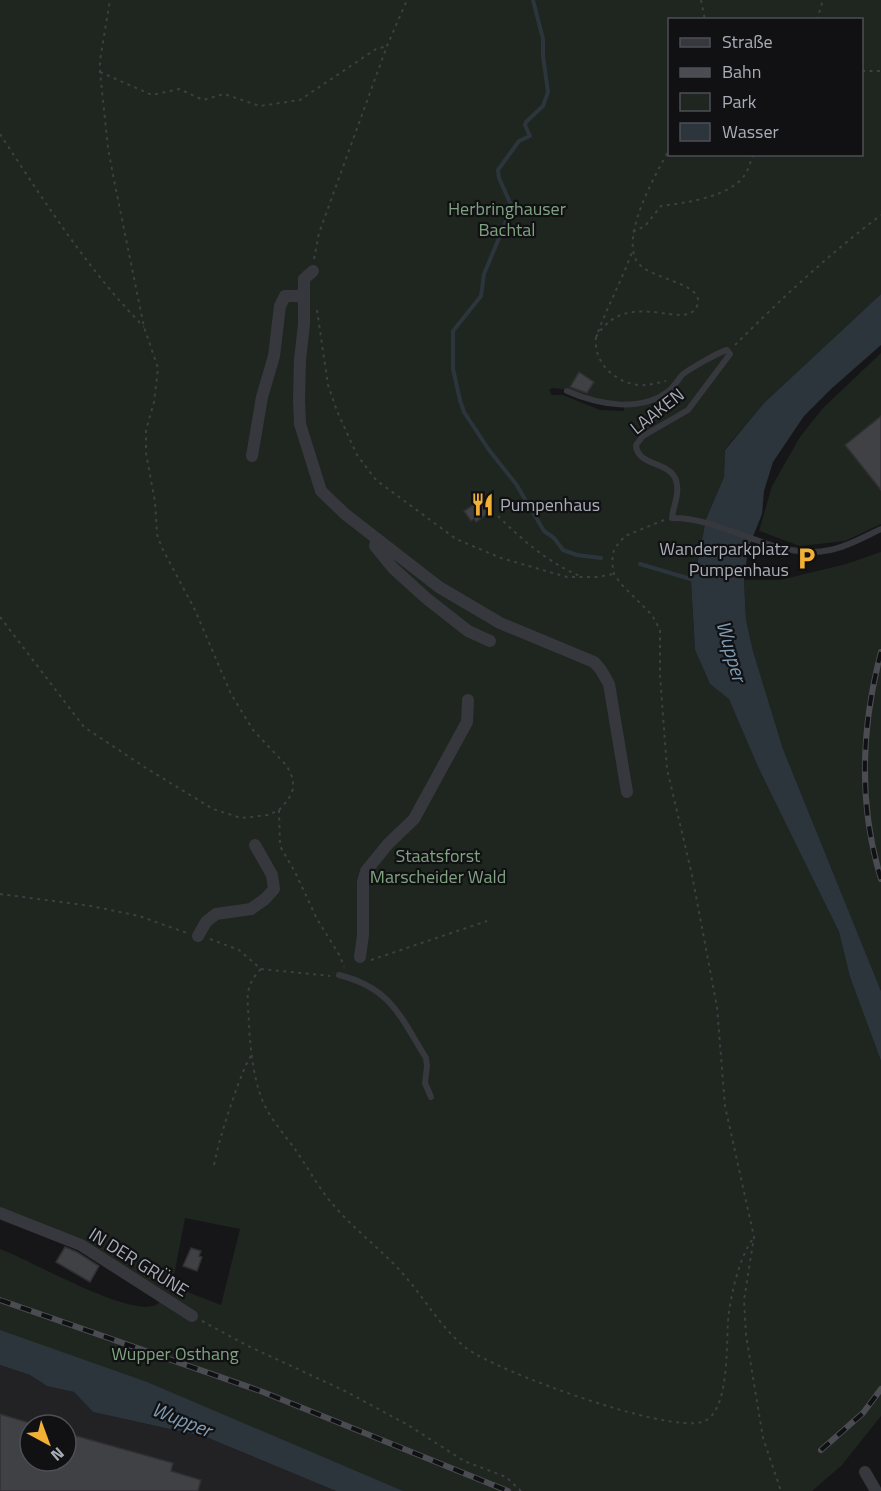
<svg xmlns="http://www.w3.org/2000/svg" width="881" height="1491" font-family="'Titillium Web',sans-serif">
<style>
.built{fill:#222225;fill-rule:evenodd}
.green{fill:#1e261f;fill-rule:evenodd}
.water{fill:#2c353c}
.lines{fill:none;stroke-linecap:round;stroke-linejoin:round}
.stream{stroke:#2c353c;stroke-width:4}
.building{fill:#404145;stroke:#303034;stroke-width:1.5}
.path{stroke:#3d3f44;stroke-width:2;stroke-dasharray:3 4.5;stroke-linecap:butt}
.lane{stroke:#37383d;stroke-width:6}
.street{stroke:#37383d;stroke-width:12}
.rail-casing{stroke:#4a4c52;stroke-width:6}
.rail{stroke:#111113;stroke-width:4;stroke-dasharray:11;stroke-linecap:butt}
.labels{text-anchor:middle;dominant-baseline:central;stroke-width:4.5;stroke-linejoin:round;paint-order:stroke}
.park-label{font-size:18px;fill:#7fa381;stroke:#111113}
.street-label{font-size:18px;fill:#a8adb8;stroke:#111113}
.poi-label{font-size:18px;fill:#a8adb8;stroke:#111113;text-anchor:start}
.water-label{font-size:20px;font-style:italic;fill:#7f9bb3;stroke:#111113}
</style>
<rect width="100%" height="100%" fill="#161618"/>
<path class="built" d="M0,1365L30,1375L47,1386L74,1392L93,1412L206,1437L336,1491H0ZM30,1425H66V1461H30Z"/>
<g class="green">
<path d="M0,0H881V294L764,403L725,449L724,477L706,519L697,566L691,580L695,650L710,684L729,698L758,767L839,932L850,977L881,1061V1416L842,1465L812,1491H387L0,1342V1249C31,1260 127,1317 156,1305C157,1304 162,1300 163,1299L80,1245L0,1214ZM670,20H862V154H670ZM552,388C576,389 600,404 624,401V411L600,410L563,395H552L549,390ZM185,1218L240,1229L221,1305L172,1286Z"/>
<path d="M881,353V524L845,541L800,546L759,531L772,486L800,437L823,408Z"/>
<path d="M881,552V991L783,749L753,651L746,620L744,580H780L846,564Z"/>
</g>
<g class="water">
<path d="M881,294V345L831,389L804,416L773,462L764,491L762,514L748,549L744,580L746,620L753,651L783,749L881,991V1061L850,977L839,932L758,767L729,699L710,684L695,650L691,580L697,566L706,519L724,477L725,450L764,403Z"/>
<path d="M0,1330L147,1382L403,1491H336L206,1437L93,1412L74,1392L47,1386L30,1375L0,1365Z"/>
</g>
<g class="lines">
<g class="stream">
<path d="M533,0L543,39V56L548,92L543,106L526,122L525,125L530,136L519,141L498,170L499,178L512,207L484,274L481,296L453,331V369L460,400L464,412L489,450L516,484L544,531L554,538L563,550L577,555L601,558"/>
<path d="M640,564L694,580"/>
</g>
</g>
<g class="building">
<path d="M579,372L594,382L587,393L570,387Z"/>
<path d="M881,416V490L845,445Z"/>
<path d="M484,498L493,510L476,522L474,519L471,521L464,511Z"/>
<path d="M65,1247L77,1252L99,1266L90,1282L56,1262Z"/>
<path d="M191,1248L201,1251L199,1256L202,1257L197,1271L183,1266Z"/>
<path d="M0,1414L30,1423V1461H66V1433L173,1463L171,1471L201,1480L198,1491H0Z"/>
</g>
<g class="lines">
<g class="path">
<path d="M701,0L705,20"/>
<path d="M817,20L823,0"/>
<path d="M862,71H881"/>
<path d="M100,72L152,95L179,89L203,100L224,94L260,106L300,100L376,49L387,46"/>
<path d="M0,134C44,201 88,270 144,327"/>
<path d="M633,232L645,226L661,206C685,203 729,197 744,176C749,170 750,161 754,154"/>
<path d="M314,259L319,233L387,46L407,0"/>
<path d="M317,310L328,385L337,411L357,455L376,480L456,539L501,558L567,577H597L614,574"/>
<path d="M598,332C609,303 623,278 633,249"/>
<path d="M596,337C628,285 686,333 697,306C707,282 646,280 636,260C622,232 656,174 670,148"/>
<path d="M596,337C593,362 614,382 638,385C648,386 657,383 666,381"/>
<path d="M735,345C781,299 829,254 881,215"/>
<path d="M498,516C523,541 549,563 582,577"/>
<path d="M664,520L625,536L614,549L612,562L614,574L621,584L652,615L660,630V675L667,769L692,875L717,1007L725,1106L754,1237L744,1300L746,1335L763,1438L781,1491"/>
<path d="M0,617L84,727L146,768L213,809L241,818L268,815L279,810L288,800L293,789V779L287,766L253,730L231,694L195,610L162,548L157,534L155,502L146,453V430L154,402L158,368L144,327L114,180L108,148L100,72V60L110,0"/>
<path d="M279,810L280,846L295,872L317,919L340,956L344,967"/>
<path d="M0,894L91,906L139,916L187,933"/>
<path d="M210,939L239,950L261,969L330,976"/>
<path d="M371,960L487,921"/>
<path d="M261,969C243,987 248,1000 249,1024C250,1048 254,1086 266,1108C274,1123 287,1138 297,1152C310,1171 321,1192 336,1208C357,1232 383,1251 404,1275C425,1299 441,1328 466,1348C498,1372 666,1433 702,1422C732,1413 725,1337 729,1312C732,1290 740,1257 752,1240"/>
<path d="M214,1165C220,1136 229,1110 239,1082C243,1073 245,1065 251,1056"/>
<path d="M202,1321L248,1346L345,1391L408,1425L464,1461L506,1477L521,1491"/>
</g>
<g class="lane">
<path d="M567,391C599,405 641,413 670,390C675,385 678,380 682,375C689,369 719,352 727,350L730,354L688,410L643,436L636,445C637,468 675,460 677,485C679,497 673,506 672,518C724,517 777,562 830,550C847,547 864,537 881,529"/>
<path d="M339,975C391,988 400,1016 426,1058L427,1066L425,1083L431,1097"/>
</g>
<g class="street">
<path d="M313,271L304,279V324L300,360L299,400L300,424L321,491L345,514L439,587L500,623L594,662L601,670L609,684L627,792"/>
<path d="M252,456L262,397L274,356L280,306L285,296H303"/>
<path d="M377,539L375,546L393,568L426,598L468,631L490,641"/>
<path d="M198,936L206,922L216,914L251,909L265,899L274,889L272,875L255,845"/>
<path d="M360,957L363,935V882L366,871L388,844L414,819L467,722L468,700"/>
<path d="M0,1213L81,1245L192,1316"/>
<path d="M865,1472L876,1491"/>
</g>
<defs>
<g id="rail">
<path d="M881,652C861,728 858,804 881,879"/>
<path d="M0,1300L263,1392L508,1491"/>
<path d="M821,1450L863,1413L881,1389"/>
</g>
</defs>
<use href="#rail" class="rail-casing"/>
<use href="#rail" class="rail"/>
</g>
<defs>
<symbol id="restaurant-bare" viewBox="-9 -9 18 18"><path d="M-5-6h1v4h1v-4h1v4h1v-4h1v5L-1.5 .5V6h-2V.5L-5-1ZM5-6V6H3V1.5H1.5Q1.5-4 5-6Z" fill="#f2b134" stroke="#111113" stroke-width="2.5" paint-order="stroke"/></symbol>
<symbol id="parking-bare" viewBox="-9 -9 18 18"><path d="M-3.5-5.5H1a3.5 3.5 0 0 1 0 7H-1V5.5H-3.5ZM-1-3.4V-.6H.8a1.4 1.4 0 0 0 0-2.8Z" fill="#f2b134" stroke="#111113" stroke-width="2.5" paint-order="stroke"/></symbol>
</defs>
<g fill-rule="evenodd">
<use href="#restaurant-bare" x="466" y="488" width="33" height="33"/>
<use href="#parking-bare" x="790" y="542" width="33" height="33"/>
</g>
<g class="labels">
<g class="park-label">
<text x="507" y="208">Herbringhauser<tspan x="507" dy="21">Bachtal</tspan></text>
<text x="438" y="855">Staatsforst<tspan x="438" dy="21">Marscheider Wald</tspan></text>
<text x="175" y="1353">Wupper Osthang</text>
</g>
<g class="street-label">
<text transform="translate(657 411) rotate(-38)">LAAKEN</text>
<text transform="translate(139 1262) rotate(32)">IN DER GRÜNE</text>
</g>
<g class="poi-label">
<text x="500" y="504">Pumpenhaus</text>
<text x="789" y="548" text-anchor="end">Wanderparkplatz<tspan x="789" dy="21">Pumpenhaus</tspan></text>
</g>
<g class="water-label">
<text transform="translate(732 651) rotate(74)">Wupper</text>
<text transform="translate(182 1419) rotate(22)">Wupper</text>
</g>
</g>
<rect x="668" y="18" width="195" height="138" fill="#111113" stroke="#4d4f55" stroke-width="1.5"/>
<rect x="680" y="38" width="30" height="9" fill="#37383d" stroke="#4d4f55" stroke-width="1.5"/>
<text x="722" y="48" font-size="18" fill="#a8adb8">Straße</text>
<rect x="680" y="68" width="30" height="9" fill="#4a4c52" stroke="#4d4f55" stroke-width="1.5"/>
<text x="722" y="78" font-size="18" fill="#a8adb8">Bahn</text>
<rect x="680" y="93" width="30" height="18" fill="#1e261f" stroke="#4d4f55" stroke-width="1.5"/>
<text x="722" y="108" font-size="18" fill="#a8adb8">Park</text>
<rect x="680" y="123" width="30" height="18" fill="#2c353c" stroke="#4d4f55" stroke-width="1.5"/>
<text x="722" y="138" font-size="18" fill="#a8adb8">Wasser</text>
<g transform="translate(48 1443) rotate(139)"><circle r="28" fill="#111113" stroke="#4d4f55" stroke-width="1.5"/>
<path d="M0-4.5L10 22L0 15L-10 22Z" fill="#f2b134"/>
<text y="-9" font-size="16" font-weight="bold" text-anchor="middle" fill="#a8adb8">N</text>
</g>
</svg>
